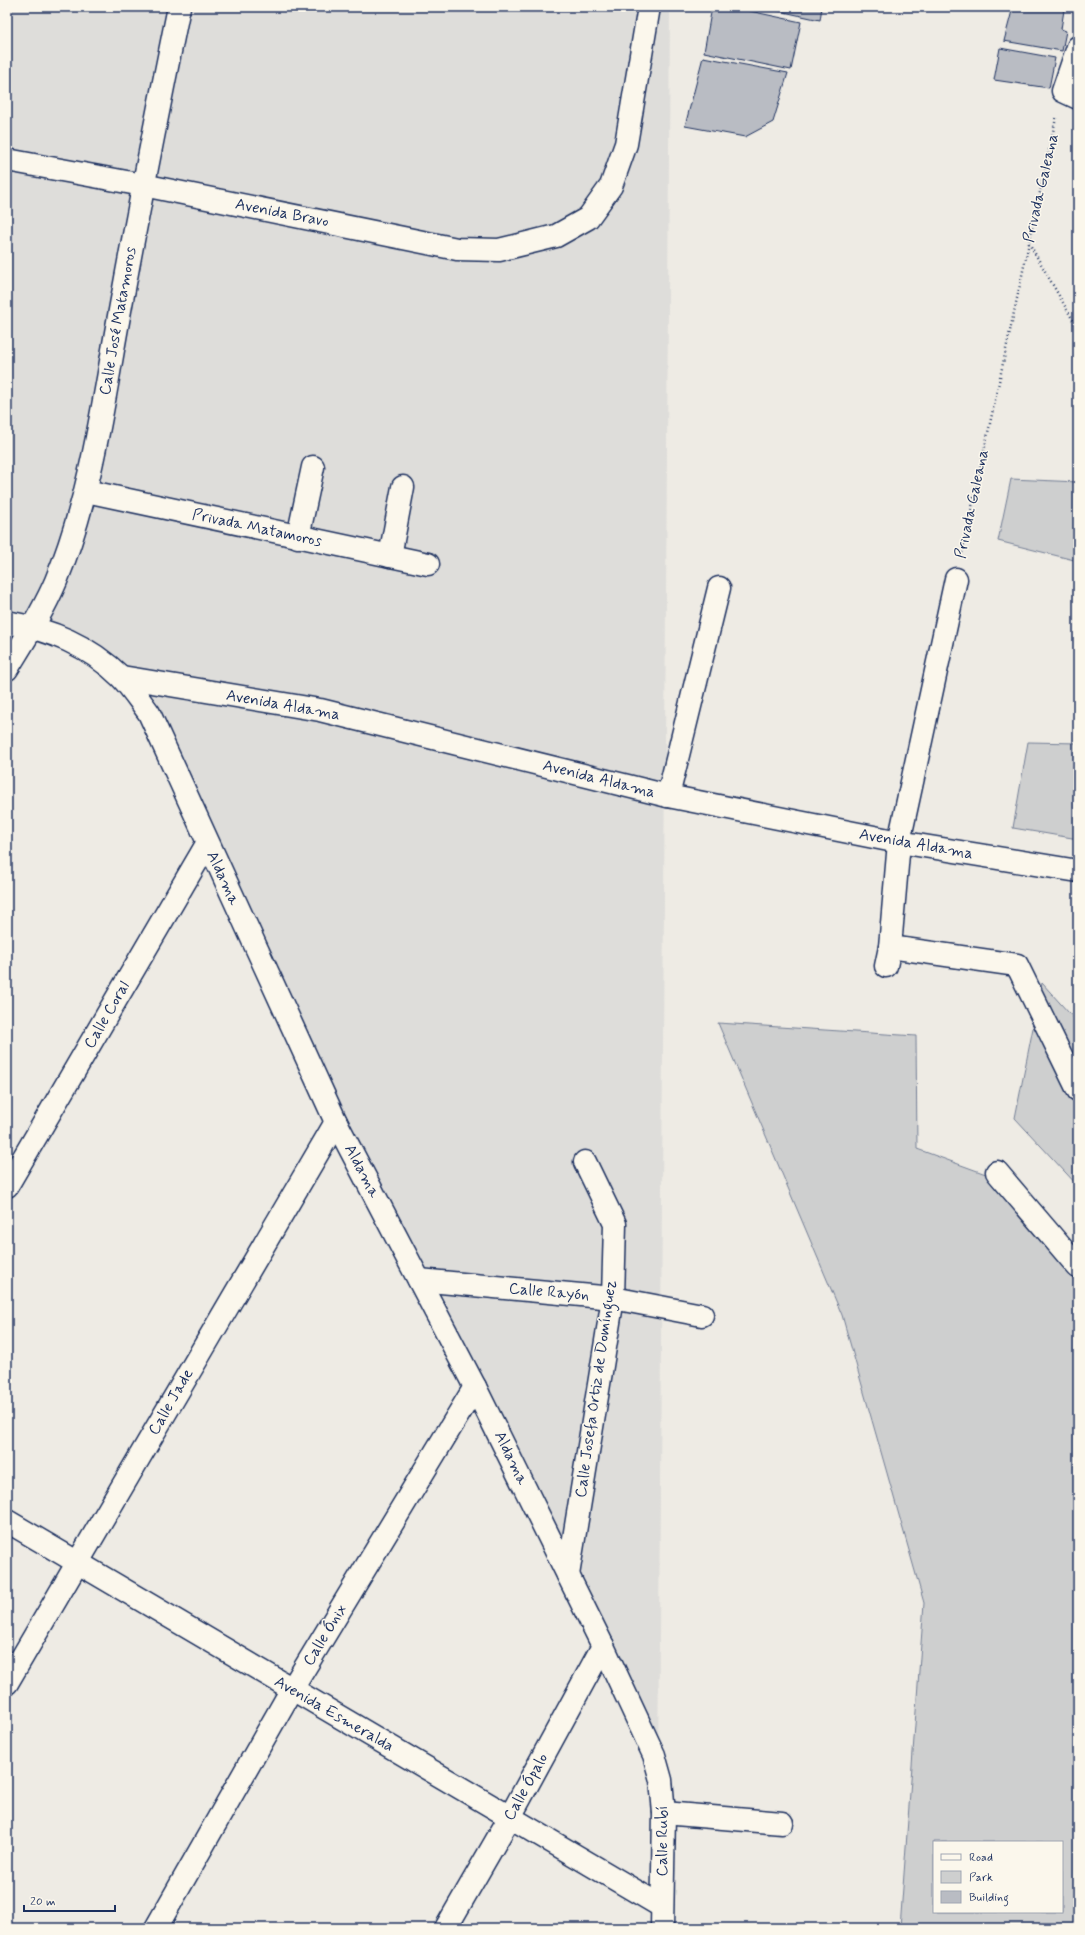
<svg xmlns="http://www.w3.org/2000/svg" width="1085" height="1935" font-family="Mynerve,sans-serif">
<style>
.built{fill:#deddda}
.green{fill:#cecfcf;stroke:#747f96;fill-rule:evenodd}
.building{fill:#b9bcc3;stroke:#1b2f5e}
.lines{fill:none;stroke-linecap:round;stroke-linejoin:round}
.street-casing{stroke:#1b2f5e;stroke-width:25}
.primary-casing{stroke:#1b2f5e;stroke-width:25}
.path{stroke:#1b2f5e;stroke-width:2.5;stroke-dasharray:1 3;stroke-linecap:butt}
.street{stroke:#fbf7ec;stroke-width:22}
.primary{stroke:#fbf7ec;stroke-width:22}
.labels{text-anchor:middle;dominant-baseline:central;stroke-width:3;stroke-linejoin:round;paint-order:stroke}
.street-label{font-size:16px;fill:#1b2f5e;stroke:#fbf7ec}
</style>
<rect width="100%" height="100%" fill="#eeebe4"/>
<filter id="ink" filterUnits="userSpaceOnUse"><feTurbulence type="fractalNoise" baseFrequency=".025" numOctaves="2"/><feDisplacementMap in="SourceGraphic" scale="8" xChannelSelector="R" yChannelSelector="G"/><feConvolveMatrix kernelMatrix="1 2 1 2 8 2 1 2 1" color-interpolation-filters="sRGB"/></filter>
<g filter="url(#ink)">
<path class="built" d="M7,7H670L658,1789L139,708L96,658L7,628Z"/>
<g class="green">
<path d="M1011,479L1078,482V561L998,541Z"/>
<path d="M1028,742L1078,743V839L1013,828Z"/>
<path d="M1042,983L1078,1023V1186L1015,1118Z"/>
<path d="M718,1023L916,1036L917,1149L994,1177L1078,1271V1928H900L924,1603L842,1315ZM934,1842H1062V1912H934Z"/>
</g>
<g class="building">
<path d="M712,7H731L801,22L791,70L704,52Z"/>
<path d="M761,7H822L820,20Z"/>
<path d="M1013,7H1048L1064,10L1061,29L1066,31L1062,51L1004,41Z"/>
<path d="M1000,48L1055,58L1049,88L994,80Z"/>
<path d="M703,57L788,73L773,122L745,137L685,126Z"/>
</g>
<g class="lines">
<defs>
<g id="street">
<path d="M1078,47L1063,91L1078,98"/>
<path d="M7,160L143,185L457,249L499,250L556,236L588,218L611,186L626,144L649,7"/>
<path d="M86,491L428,564"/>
<path d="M298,537L313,467"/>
<path d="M390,556L403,487"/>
<path d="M7,622C51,630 88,645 121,677C131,687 140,701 149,713L336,1122L475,1387L603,1646L654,1755L661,1780L664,1813L662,1928"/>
<path d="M122,677L320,710L668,796L899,842L1078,871"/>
<path d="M668,796L719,588"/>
<path d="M890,947L1017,965L1078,1090"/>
<path d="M886,966L890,947L899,842L956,579"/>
<path d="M997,1172L1078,1267"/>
<path d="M7,1186L207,844"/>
<path d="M419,1280L613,1298L702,1315"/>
<path d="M7,1521L661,1906"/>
<path d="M568,1575L613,1298L615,1224L585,1162"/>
<path d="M7,1683L336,1122"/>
<path d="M664,1813L782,1823"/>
<path d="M156,1928L292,1689L475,1387"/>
<path d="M446,1928L510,1817L603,1646"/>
</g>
<path id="primary" d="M7,669C24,641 43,612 56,581C94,489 105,387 124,289C141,195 160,101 179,7"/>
</defs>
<use href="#street" class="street-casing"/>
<use href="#primary" class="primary-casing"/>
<g class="path">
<path d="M1029,243L1078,329"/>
<path d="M962,553L1056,118"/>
</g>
<use href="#street" class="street"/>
<use href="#primary" class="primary"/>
</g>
</g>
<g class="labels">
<g class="street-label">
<text transform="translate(1041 188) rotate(-77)">Privada Galeana</text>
<text transform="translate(282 213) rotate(11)">Avenida Bravo</text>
<text transform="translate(118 321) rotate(-80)">Calle José Matamoros</text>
<text transform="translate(972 504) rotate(-78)">Privada Galeana</text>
<text transform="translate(257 528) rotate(12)">Privada Matamoros</text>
<text transform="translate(283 705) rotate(10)">Avenida Aldama</text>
<text transform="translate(599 779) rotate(14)">Avenida Aldama</text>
<text transform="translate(916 844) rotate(10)">Avenida Aldama</text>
<text transform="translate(223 878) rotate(65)">Aldama</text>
<text transform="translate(107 1015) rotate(-60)">Calle Coral</text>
<text transform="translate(362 1171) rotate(62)">Aldama</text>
<text transform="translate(549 1292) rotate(5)">Calle Rayón</text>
<text transform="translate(596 1389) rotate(-82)">Calle Josefa Ortiz de Domínguez</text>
<text transform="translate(171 1402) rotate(-60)">Calle Jade</text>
<text transform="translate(511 1458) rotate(64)">Aldama</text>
<text transform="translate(325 1635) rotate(-59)">Calle Ónix</text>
<text transform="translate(334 1714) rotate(30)">Avenida Esmeralda</text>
<text transform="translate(526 1787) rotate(-61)">Calle Ópalo</text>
<text transform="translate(662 1841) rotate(-90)">Calle Rubí</text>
</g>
</g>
<rect width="1085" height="1935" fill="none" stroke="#fbf7ec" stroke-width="24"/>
<rect x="12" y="12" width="1061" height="1911" fill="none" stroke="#1b2f5e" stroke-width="1.5" filter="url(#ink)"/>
<rect x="933" y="1841" width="130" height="72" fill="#fbf7ec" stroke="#a1a7b3"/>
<rect x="941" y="1854" width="20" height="6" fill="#fbf7ec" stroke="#a1a7b3"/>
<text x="969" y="1861" font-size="12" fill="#1b2f5e">Road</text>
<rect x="941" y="1871" width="20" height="12" fill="#cecfcf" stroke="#a1a7b3"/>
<text x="969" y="1881" font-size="12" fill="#1b2f5e">Park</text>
<rect x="941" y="1891" width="20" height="12" fill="#b9bcc3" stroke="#a1a7b3"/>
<text x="969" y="1901" font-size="12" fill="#1b2f5e">Building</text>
<path d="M24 1905v6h91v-6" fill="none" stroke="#1b2f5e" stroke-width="2"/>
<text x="30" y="1905" font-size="12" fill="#1b2f5e" stroke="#fbf7ec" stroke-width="3" paint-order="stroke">20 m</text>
</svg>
